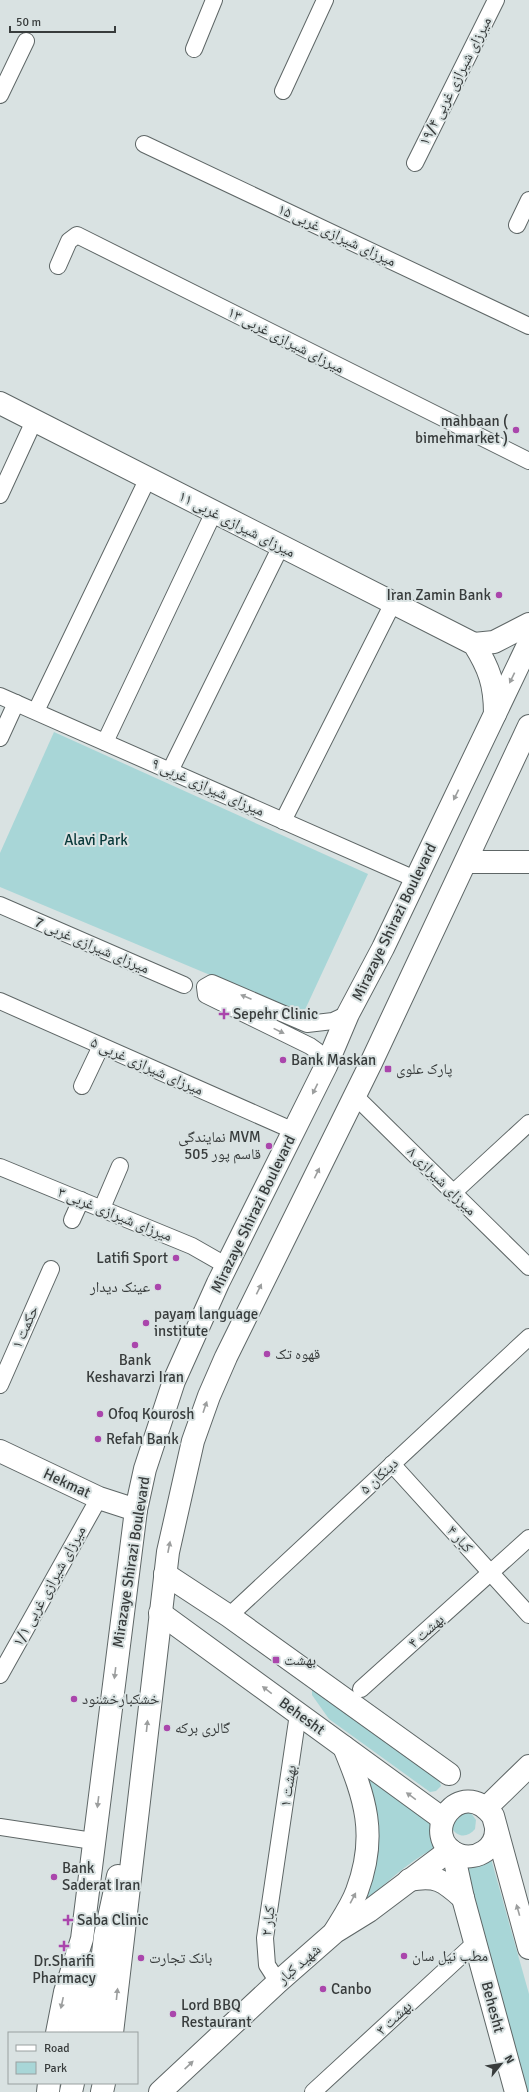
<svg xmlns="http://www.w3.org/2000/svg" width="529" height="2092" font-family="Signika,'Noto Naskh Arabic',sans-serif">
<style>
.green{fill:#a8d6d7}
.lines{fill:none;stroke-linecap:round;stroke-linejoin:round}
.street-casing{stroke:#5e6666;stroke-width:18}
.secondary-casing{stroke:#5e6666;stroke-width:24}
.primary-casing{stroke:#5e6666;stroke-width:24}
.street{stroke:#fff;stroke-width:16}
.secondary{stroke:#fff;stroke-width:22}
.primary{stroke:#fff;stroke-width:22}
.oneway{fill:#9c9e9e}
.poi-dot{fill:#aa46ac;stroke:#d9e2e2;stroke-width:1.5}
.labels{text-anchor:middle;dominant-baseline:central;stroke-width:4;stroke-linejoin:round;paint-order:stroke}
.street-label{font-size:15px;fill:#383c3c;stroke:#d9e2e2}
.poi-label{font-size:15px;fill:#383c3c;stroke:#d9e2e2;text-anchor:start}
.park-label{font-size:15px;fill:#08393a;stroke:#d9e2e2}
</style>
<rect width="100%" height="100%" fill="#d9e2e2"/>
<g class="green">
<path d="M54,732L368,874L303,1014L0,887V853Z"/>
<path d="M312,1688L439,1780L441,1786L436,1791L430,1792L329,1719L312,1695Z"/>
<path d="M364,1768L430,1815L435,1848C405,1863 381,1888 355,1911Z"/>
<path d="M459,1811L471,1813L476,1820L475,1829C468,1838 457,1838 451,1827Z"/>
<path d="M490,1855L529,1994V2092H523L461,1863Z"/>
</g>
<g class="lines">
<defs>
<g id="street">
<path d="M194,49L214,0"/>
<path d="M283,91L325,0"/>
<path d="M0,95L26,41"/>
<path d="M144,144L529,326"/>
<path d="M415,163L496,0"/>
<path d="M517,225L529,200"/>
<path d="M58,266L69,241L77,235L529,461"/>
<path d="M0,495L34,421"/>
<path d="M0,696L415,879"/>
<path d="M36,711L148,478"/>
<path d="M0,738L16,703"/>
<path d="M105,742L214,512"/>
<path d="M170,771L281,546"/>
<path d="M283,821L393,603"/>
<path d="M0,905L184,985"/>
<path d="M0,1001L294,1131"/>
<path d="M326,1066L317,1051L310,1046L206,995L205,987L212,983L307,1024L333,1021L348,1014"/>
<path d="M82,1086L101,1046"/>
<path d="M355,1096L529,1267"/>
<path d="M0,1167L192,1246L227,1266"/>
<path d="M454,1192L529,1123"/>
<path d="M102,1208L120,1166"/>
<path d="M72,1220L81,1200"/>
<path d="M0,1385L51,1269"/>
<path d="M392,1464L529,1615"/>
<path d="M229,1616L529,1337"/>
<path d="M0,1675L99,1498"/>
<path d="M361,1689L529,1538"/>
<path d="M0,1827L93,1841"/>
<path d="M278,1982L267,1965L265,1938L298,1714"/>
<path d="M313,2092L475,1943"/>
</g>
<g id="secondary">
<path d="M0,403L474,644C489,668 495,684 495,714"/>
<path d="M474,644L494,642L529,624"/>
<path d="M466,862H529"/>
<path d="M0,1451L99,1498L136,1510"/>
<path d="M165,1574L229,1616L449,1774"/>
<path d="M160,1613L443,1819"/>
<path d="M486,1808L529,1766"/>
<path d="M496,1830C496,1838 492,1846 485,1851C478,1856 468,1858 459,1855C416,1837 460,1773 493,1816L529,1948"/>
<path d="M453,1852L463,1898L516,2092"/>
<path d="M409,1880C436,1875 443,1880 463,1898"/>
<path d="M335,1931C343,1918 352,1905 357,1891C378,1835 365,1798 344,1747"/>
<path d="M160,2092L278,1982L335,1932L369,1911L450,1850"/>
</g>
<g id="primary">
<path d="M57,2033L65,1992L82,1939L136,1510L145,1469L174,1381L218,1283L326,1066L348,1014L383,948L529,643"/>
<path d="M79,2033L81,1966"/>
<path d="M94,2033L105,1936L118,1876"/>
<path d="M112,2033L168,1552L193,1441L209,1396L226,1357L371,1063L529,726"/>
<path d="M48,2092L49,2083"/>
<path d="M71,2092L73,2083"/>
<path d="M102,2092L104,2083"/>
</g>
</defs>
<use href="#street" class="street-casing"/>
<use href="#secondary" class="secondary-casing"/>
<use href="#primary" class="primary-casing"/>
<use href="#street" class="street"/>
<use href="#secondary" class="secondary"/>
<use href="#primary" class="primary"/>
</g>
<defs><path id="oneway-solid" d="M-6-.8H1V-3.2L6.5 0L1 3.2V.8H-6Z"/></defs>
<g class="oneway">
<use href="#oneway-solid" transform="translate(512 678) rotate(116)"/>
<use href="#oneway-solid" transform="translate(456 795) rotate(116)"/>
<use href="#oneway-solid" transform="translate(246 997) rotate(-157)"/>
<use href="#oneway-solid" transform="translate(279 1031) rotate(26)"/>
<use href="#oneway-solid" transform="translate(315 1089) rotate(116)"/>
<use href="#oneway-solid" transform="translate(317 1173) rotate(-64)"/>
<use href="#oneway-solid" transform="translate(259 1289) rotate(-64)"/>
<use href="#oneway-solid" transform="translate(205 1407) rotate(-71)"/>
<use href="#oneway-solid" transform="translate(169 1547) rotate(-79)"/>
<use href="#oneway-solid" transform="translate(115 1673) rotate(97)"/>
<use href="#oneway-solid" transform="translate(267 1690) rotate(-143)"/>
<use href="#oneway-solid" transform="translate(147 1726) rotate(-84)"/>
<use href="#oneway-solid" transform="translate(411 1796) rotate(-144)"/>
<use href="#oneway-solid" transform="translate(98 1802) rotate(97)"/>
<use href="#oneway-solid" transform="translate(353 1898) rotate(-62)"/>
<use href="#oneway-solid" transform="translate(518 1910) rotate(-106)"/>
<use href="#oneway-solid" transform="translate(117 1994) rotate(-84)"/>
<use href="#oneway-solid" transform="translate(62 2003) rotate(102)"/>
<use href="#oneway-solid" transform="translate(189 2065) rotate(-43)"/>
</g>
<g class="poi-dot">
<circle cx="516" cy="430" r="4"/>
<circle cx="499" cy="595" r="4"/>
<path d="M222 1008h4v4h4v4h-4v4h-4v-4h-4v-4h4z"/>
<circle cx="283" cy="1060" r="4"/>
<rect x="384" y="1065" width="8" height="8" rx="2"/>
<circle cx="269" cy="1146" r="4"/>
<circle cx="176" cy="1258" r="4"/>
<circle cx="158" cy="1287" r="4"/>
<circle cx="146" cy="1323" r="4"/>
<circle cx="135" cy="1345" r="4"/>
<circle cx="267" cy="1354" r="4"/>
<circle cx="100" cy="1414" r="4"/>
<circle cx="98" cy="1439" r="4"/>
<rect x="272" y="1656" width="8" height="8" rx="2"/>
<circle cx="74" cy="1699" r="4"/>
<circle cx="167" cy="1728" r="4"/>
<circle cx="54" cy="1877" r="4"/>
<path d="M66 1914h4v4h4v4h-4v4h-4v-4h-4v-4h4z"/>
<path d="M62 1940h4v4h4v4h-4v4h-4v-4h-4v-4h4z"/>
<circle cx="404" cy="1956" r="4"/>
<circle cx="141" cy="1958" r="4"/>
<circle cx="323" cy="1989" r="4"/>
<circle cx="173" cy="2014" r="4"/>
</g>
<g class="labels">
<g class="street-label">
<text transform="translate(455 81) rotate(-63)">۱۹/۴ میرزای شیرازی غربی</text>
<text transform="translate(337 235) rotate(25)">۱۵ میرزای شیرازی غربی</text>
<text transform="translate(286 340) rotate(27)">۱۳ میرزای شیرازی غربی</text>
<text transform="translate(237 524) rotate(27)">میرزای شیرازی غربی ۱۱</text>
<text transform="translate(208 787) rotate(24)">میرزای شیرازی غربی ۹</text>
<text transform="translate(394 922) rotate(-64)">Mirazaye Shirazi Boulevard</text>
<text transform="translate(92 945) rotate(23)">میرزای شیرازی غربی 7</text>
<text transform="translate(147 1066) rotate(24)">۵ میرزای شیرازی غربی</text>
<text transform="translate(442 1181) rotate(45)">۸ میرزای شیرازی</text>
<text transform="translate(115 1214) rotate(22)">۳ میرزای شیرازی غربی</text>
<text transform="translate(253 1214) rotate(-64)">Mirazaye Shirazi Boulevard</text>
<text transform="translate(25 1327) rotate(-66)">۱ حکمت</text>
<text transform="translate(379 1476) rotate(-43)">۵ دینکان</text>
<text transform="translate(67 1483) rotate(25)">Hekmat</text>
<text transform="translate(460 1539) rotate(48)">۴ کبار</text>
<text transform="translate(131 1562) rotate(-81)">Mirazaye Shirazi Boulevard</text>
<text transform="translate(49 1586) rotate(-61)">۱/۱ میرزای شیرازی غربی</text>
<text transform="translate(426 1631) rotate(-42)">۴ بهشت</text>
<text transform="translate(302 1716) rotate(36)">Behesht</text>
<text transform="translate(288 1786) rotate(-81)">۱ بهشت</text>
<text transform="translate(268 1921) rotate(-83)">۲ کبار</text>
<text transform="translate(299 1964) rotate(-41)">شهید کبار</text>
<text transform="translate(493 2007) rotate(75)">Behesht</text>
<text transform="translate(394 2018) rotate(-43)">۳ بهشت</text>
</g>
<g class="poi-label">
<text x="508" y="421" text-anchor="end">mahbaan (<tspan x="508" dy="17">bimehmarket )</tspan></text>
<text x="491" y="595" text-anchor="end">Iran Zamin Bank</text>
<text x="233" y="1014">Sepehr Clinic</text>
<text x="291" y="1060">Bank Maskan</text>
<text x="396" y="1069">پارک علوی</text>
<text x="261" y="1137" text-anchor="end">نمایندگی MVM<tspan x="261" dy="17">505 قاسم پور</tspan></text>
<text x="168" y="1258" text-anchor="end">Latifi Sport</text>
<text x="150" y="1287" text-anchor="end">عینک دیدار</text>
<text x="154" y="1314">payam language<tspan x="154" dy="17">institute</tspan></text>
<text x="275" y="1354">قهوه تک</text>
<text x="135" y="1360" text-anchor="middle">Bank<tspan x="135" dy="17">Keshavarzi Iran</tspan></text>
<text x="108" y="1414">Ofoq Kourosh</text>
<text x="106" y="1439">Refah Bank</text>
<text x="284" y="1660">بهشت</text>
<text x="82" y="1699">خشکبارخشنود</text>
<text x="175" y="1728">گالری برکه</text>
<text x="62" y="1868">Bank<tspan x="62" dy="17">Saderat Iran</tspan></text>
<text x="77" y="1920">Saba Clinic</text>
<text x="412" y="1956">مطب نیل سان</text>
<text x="149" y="1958">بانک تجارت</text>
<text x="64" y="1961" text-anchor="middle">Dr.Sharifi<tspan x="64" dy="17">Pharmacy</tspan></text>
<text x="331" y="1989">Canbo</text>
<text x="181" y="2005">Lord BBQ<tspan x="181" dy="17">Restaurant</tspan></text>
</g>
<g class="park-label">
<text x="96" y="840">Alavi Park</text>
</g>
</g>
<rect x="8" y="2032" width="130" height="52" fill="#d9e2e2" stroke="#99a0a0"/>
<rect x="16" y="2045" width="20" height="6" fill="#ffffff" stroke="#99a0a0"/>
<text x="44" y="2052" font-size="12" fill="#383c3c">Road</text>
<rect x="16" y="2062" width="20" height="12" fill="#a8d6d7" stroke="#99a0a0"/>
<text x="44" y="2072" font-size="12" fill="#383c3c">Park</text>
<g transform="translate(501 2064) rotate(60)" stroke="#d9e2e2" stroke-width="3" paint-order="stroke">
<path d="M0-3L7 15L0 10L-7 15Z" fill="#383c3c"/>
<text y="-6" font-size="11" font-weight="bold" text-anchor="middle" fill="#383c3c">N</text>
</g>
<path d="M10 26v6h105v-6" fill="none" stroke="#383c3c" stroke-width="2"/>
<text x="16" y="26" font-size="12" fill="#383c3c" stroke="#d9e2e2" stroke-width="3" paint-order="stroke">50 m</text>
</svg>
